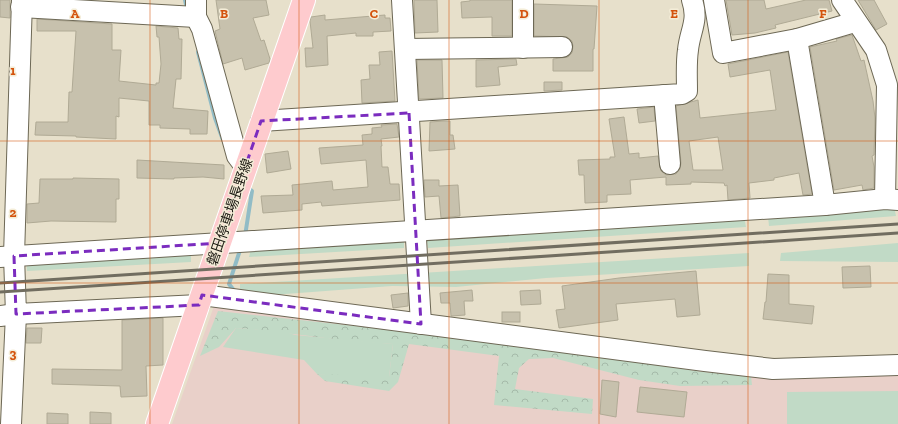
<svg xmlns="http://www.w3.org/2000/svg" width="898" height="424" font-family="'Zilla Slab','Noto Sans JP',serif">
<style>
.industrial{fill:#e9d0c9}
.grass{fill:#c1dac6}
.forest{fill:url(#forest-crowns)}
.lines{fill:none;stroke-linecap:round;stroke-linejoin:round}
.stream{stroke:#91bcc6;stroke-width:4}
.building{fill:#c7c1ad;stroke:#b0aa95;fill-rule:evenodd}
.minor-casing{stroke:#6d6855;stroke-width:22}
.major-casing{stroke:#fff;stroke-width:24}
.minor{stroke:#fff;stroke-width:20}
.major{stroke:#fecbce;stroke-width:22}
.rail{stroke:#716d60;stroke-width:3}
.marked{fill:none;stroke:#7b2cbf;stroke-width:3;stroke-dasharray:8 5;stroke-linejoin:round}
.grid{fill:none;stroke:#d4530d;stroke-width:1;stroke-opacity:0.55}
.labels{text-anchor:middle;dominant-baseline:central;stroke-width:3;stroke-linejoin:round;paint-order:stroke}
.street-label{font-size:14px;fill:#1e1b14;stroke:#f4edd8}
.grid-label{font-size:13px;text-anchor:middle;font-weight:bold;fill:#d4530d;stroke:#f4edd8;stroke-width:3;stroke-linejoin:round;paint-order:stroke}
</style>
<defs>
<pattern id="forest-crowns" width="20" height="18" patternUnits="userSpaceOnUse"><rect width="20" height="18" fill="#c1dac6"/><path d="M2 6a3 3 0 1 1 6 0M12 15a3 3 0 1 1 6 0" fill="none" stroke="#a5baa9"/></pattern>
</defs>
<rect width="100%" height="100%" fill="#e7e0cb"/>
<path class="industrial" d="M214,306L898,375V424H172Z"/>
<g class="grass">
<path d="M894,206L896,216L769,226L768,217Z"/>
<path d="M744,216L746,227L428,248L426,236Z"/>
<path d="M404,237V248L249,257L251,249Z"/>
<path d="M898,243V262L780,261L781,253Z"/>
<path d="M191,250V262L27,271L26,259Z"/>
<path d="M749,253V266L546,278L456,287L392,286L272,295L240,289V284Z"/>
<path d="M236,328L283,331L295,335L393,344L389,377L369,380L317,374L304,360L223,347Z"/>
<path d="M898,391V424H787V392Z"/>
</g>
<path class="forest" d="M218,311L522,344L703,372L751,376L752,385L680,386L639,380L553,358L529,359L519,368L515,389L593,399L592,414L494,405L499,356L409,344L398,382L389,391L325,381L317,374L389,377L393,344C340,342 288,332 236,328L219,347L200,356Z"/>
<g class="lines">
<g class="stream">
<path d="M185,0L187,9"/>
<path d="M198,52L215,118L223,140"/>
<path d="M245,236L252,191L246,186"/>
<path d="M236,293L229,284L241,247"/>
</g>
</g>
<g class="building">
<path d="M0,0H10V18L0,17Z"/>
<path d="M216,0H266L269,15L253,18L261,41L264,40L270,59L269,63L245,70L242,58L223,64L215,31L220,29Z"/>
<path d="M414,0H437L438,32L415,33Z"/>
<path d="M470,0H512V36H492V17L462,18L461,2L470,1Z"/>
<path d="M726,0H764L766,9L806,0H829L832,11L775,25L776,28L755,33L732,35Z"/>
<path d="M858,0H874L887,24L876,30Z"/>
<path d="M534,4L597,6L594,49H593V71H553V59L568,57L572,53L573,46L572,41L567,37L534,36Z"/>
<path d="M325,15V20L385,15V18H390L391,31L373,32V36H356V33L327,36L328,65L306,67L305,48H313L310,21L311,17Z"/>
<path d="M37,19L112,24V50H121L119,81L156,85V83H159L161,64L159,37H157L156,26L178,28L179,39H182L181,79H176L173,108L208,111L207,134H190V129L160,128V125H149V101L119,98V117L116,116V139L76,137V136L35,135L36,122H68L69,92H72L76,31H37Z"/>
<path d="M852,35L861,61L864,60L873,101L875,118L874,155L872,156L874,167V188L863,190L862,185L834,190L810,47L837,41L836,39Z"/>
<path d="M392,51L395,101L362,103L361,80L370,79L369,65H380L379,52Z"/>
<path d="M788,52L812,194L803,195L799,173L774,178V180L749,183L750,198L728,200L727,185L725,186L724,183L691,182V184L666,185V177L630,180L631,194L607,195V202L585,203L584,175H579L578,160L610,159V157H615L609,119L624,117L629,154L639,153V158L658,156L661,171L666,175L676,174L680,169L681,163L676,106L698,100L700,118L776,110L770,70L730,77L728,64ZM718,137L723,170H693L689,141Z"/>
<path d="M516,59L517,65L498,67L500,85L476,87V60Z"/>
<path d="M417,60H442L443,98L419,99Z"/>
<path d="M544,82H562V90L544,91Z"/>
<path d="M654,107L655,121L639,123L637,109Z"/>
<path d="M444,121H450V135H453L455,149L429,151L430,122Z"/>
<path d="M397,124L399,137L381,139L382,146H381L382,167H388L390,184H399L400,200L322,206L321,202L302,204V210L263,213L261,196L293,195L292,185L332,181L333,190L368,187L366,160L321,164L319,148L363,145L362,135L372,134V128L382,127L381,125Z"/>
<path d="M288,151L291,169L267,173L265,154Z"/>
<path d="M137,160L224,165V179L203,177L174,178V179L137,178Z"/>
<path d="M73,178L119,179V199H116V222L51,221L27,223V204L39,203L40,179H73Z"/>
<path d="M424,180H439V186L458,185L460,216L441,218L439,196L425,197Z"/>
<path d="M870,266L871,287L843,288L842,267Z"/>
<path d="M696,271L700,315L677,317L675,299L616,304L618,320L559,328L556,310L565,309L562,286L619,278Z"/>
<path d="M768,274L789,275V304L814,306L812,324L763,319L765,302H766Z"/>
<path d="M472,290L473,301H464L465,315L451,316L450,303H441L440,293Z"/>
<path d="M540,290L541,304L521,305L520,291Z"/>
<path d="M408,293V306L393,308L391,295Z"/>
<rect x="502" y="312" width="18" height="10"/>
<path d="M163,318V365L146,366L147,396L121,397L120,386L52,384V369L122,370V320Z"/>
<path d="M27,328H42L41,343H26Z"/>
<path d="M602,380L619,382L616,417L600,414Z"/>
<path d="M640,387L687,392L684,417L637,412Z"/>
<path d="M90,412L111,413V424H90Z"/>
<path d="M47,413L68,414V424H47Z"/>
</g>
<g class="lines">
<defs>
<g id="minor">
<path d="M22,0L14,256L16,314L199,305"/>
<path d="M196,0V17L202,29L237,156L246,168"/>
<path d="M402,0L421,324"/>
<path d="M714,0L723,53L797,39L855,22"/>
<path d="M842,0L876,50L887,85L885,199"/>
<path d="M21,7L196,17"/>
<path d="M797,39L825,205"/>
<path d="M523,48V0"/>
<path d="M405,49L562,47"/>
<path d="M664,95L670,164"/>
<path d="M261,121L682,94L687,91C687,77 686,63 688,50C690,30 699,21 692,0"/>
<path d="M0,257L825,205L885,199L898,200"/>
<path d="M202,295L705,361L773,369L898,365"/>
<path d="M0,316L16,314L11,424"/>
</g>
<path id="major" d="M157,424L304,0"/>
</defs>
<use href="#minor" class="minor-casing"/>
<use href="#major" class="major-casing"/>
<use href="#minor" class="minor"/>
<use href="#major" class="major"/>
<g class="rail">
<path d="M0,283L898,224"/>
<path d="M0,292L898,233"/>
</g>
</g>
<path class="marked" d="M409,113L421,324L202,295L199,305L16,314L14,256L219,243L261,121Z"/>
<path class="grid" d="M150,0V424M299,0V424M449,0V424M599,0V424M748,0V424M0,141H898M0,283H898"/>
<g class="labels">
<g class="street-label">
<text transform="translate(230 212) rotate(-71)">磐田停車場長野線</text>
</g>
</g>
<g class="grid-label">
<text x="75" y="18">A</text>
<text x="224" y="18">B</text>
<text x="374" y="18">C</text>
<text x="524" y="18">D</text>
<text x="674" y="18">E</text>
<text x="823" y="18">F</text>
<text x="13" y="75">1</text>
<text x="13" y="217">2</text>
<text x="13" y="358">3</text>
</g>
</svg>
